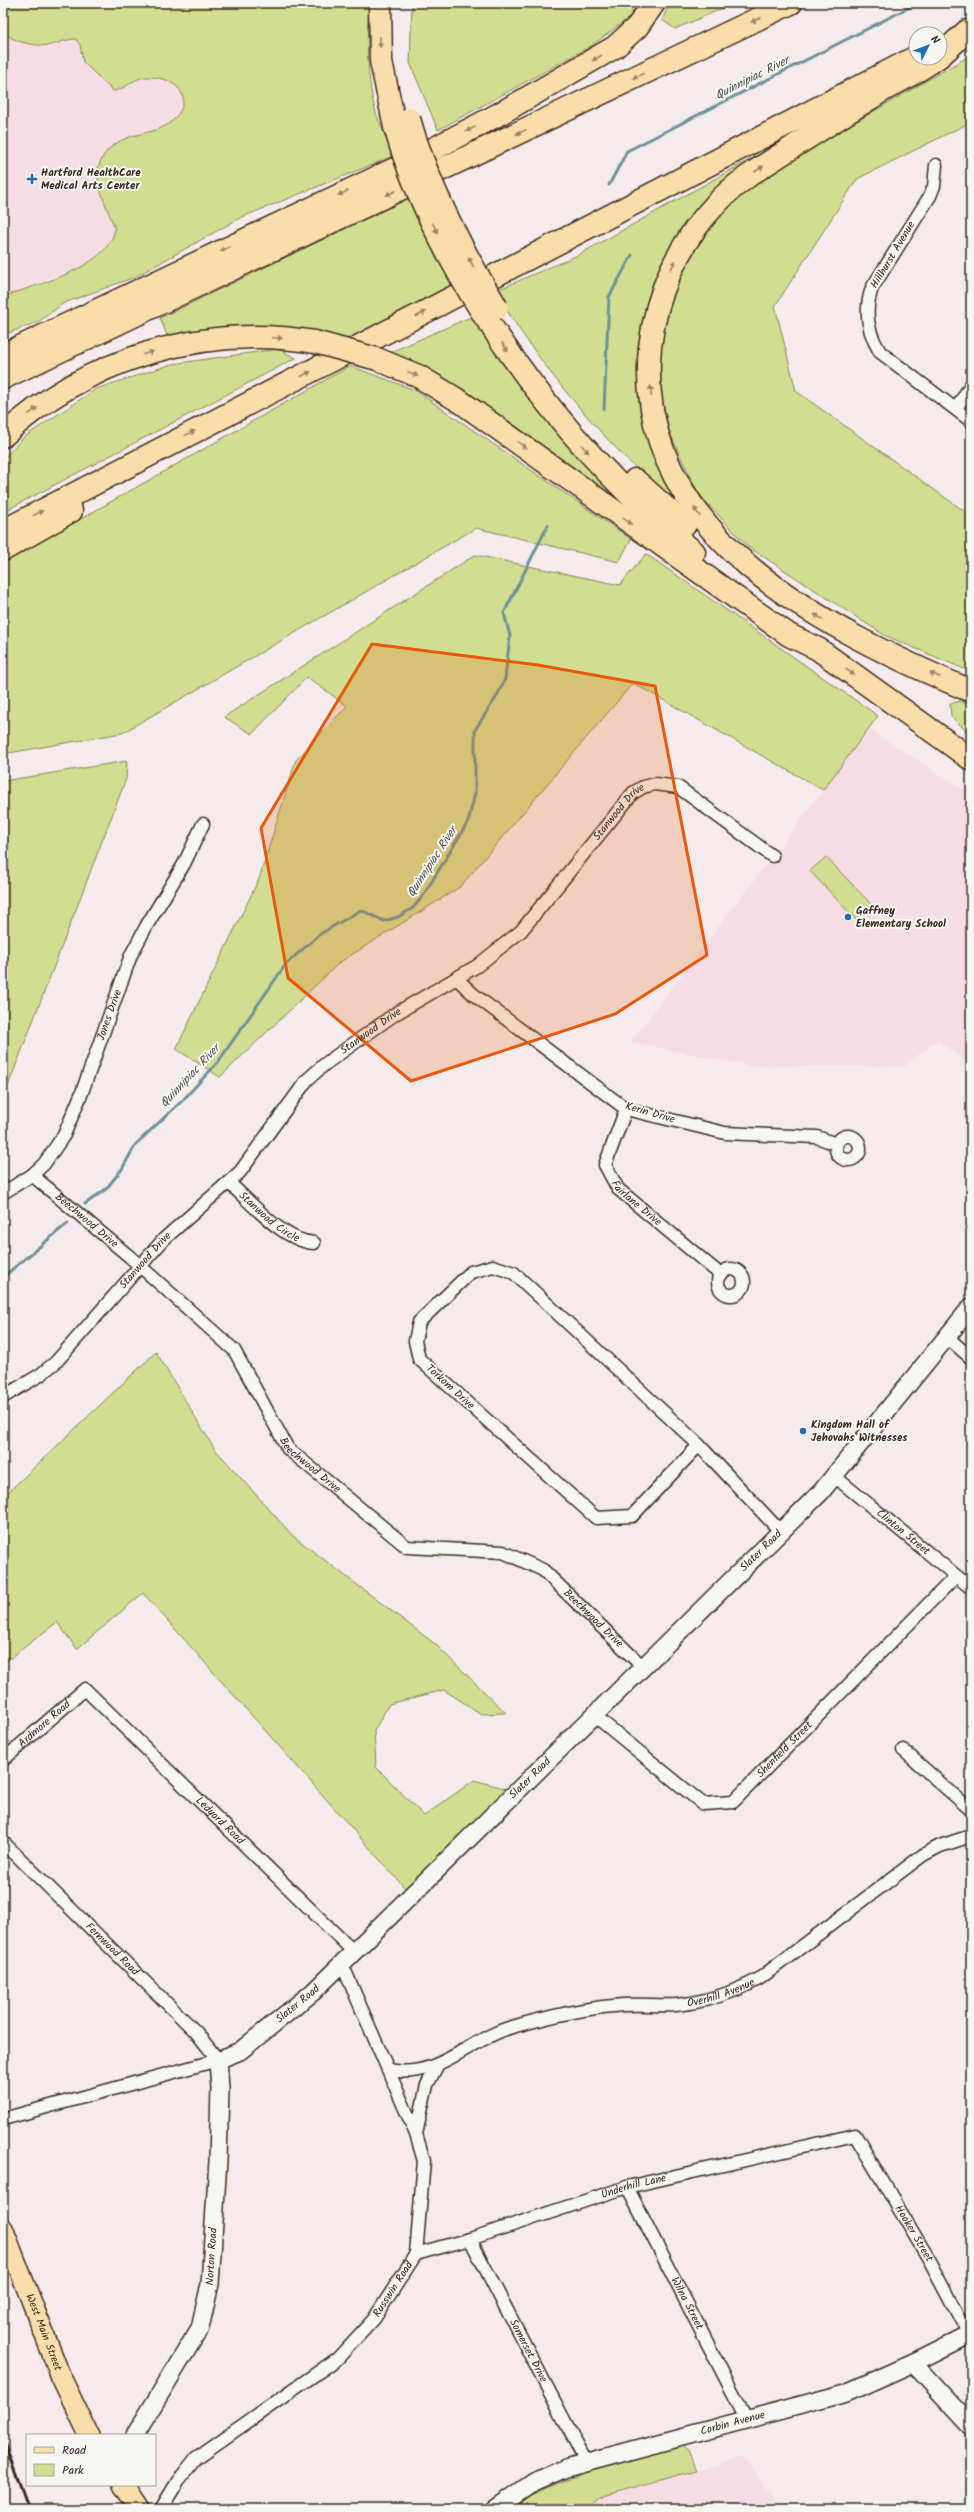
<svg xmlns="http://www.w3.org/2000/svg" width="974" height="2512" font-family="Kalam,sans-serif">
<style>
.built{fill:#f6dde5}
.green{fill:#d1dd90;stroke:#868457}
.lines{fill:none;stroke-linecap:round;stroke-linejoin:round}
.stream{stroke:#6c919a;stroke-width:3}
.street-casing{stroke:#3b2a1e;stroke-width:15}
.secondary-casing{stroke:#3b2a1e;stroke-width:20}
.primary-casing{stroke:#3b2a1e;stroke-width:22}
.highway-casing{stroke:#3b2a1e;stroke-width:25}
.street{stroke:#f6f6f2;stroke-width:12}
.secondary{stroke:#f6f6f2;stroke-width:17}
.primary{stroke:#f9ddab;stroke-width:19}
.highway{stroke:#f9ddab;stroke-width:22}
.rail{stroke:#3b2a1e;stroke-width:3}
.highway-bridge-casing{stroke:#3b2a1e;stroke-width:25;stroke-linecap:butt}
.highway-bridge{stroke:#f9ddab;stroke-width:22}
.oneway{fill:#9a8464}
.marked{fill:#e8590c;fill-opacity:0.2;stroke:#e8590c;stroke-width:3;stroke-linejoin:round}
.poi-dot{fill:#1f6fb2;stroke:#f6f6f2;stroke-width:1.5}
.labels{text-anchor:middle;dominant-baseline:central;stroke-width:4;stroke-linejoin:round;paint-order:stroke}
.poi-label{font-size:11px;font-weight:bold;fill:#3b2a1e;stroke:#f6f6f2;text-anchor:start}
.street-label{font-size:11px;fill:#3b2a1e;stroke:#f6f6f2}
.water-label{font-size:12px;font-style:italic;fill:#4f5552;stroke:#f6f6f2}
</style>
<rect width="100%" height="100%" fill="#f6ebec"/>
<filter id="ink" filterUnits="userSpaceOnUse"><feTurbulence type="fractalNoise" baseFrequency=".025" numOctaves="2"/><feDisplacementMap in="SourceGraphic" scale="8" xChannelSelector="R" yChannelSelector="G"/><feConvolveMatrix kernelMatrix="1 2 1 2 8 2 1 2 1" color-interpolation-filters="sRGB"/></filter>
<g filter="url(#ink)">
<g class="built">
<path d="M3,31L6,35L52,44L74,39L79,43L82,56L131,81L146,77L167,79L178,86L182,94V107L172,120L160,127L143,132L102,191L115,229L110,242L87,264L3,297Z"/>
<path d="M690,664L831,705L971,794V1066L937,1040L905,1066H751L630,1042L823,790Z"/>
<path d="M744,2457L780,2509H583L599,2498Z"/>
</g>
<g class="green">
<path d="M3,3H370C365,33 367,84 376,113C381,127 389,142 391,157L240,218L135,277L64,303L38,322L3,335V297C35,284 108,269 115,229C110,214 94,182 98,168C110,128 153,139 172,121C198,96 174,76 146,77C132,78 126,90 113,91L83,62L80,45L76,39C67,39 59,43 51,45C38,47 11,42 3,31Z"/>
<path d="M412,3H637L634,14L591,46L438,130L410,63Z"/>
<path d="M670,3H735L675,29L662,20Z"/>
<path d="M971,55V122L857,179L775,306L796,391L971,516V672L884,635L747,546L698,493L669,432L655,365L668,295L685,262L706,229L750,183Z"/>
<path d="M783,141L708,201L644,336L684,508L681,511C609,446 545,375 495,291L578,255Z"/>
<path d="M413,196L457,283L344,343L169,340L160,318Z"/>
<path d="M475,315L663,534L384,355Z"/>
<path d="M278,349L296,358L3,512V459L24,437L96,389L172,364Z"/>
<path d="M350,366L415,390L631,539L619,562L476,528L122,733L3,754V563Z"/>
<path d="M646,554L878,716L823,790L633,683L460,887L340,962L220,1077L176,1049L259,879L296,760L347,706L307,677L252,734L224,717L475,555L620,585Z"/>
<path d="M960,701L971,706V736L951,716L950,704Z"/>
<path d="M127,761L126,779L3,1099V781Z"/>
<path d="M826,857L872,905L856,920L810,871Z"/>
<path d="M156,1352L214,1448L293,1536L435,1644L506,1713L481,1714L444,1690L389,1704L374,1731L376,1767L424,1816L474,1780L511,1790L405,1888L143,1593L77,1649L57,1622L3,1664V1497Z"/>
<path d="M682,2445L689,2451L697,2470L599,2497L583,2509H514V2505L544,2489L611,2462Z"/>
</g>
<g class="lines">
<g class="stream">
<path d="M609,185L627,151L918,3"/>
<path d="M604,409L609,297L632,255"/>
<path d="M85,1204L106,1189L122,1169L136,1144L183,1100L218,1062L286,964L320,934L361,910L384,921L398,917L413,908L423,896L468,822L475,793V730L497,696L505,679L510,636L504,613L548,525"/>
<path d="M3,1277L68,1223"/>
</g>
<defs>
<g id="street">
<path d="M936,165L934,186L930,196L872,288C864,311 867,331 880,352L971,421"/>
<path d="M956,409L971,385"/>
<path d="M456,978L473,994L626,1109L725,1133L817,1137L836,1144"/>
<path id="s1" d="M626,1109L605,1165L618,1189L721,1275"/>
<circle cx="848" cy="1148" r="12"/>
<path id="s2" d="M32,1175L130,1257L234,1350L288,1449L407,1547L503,1552L543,1570L644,1668"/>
<path id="s3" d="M229,1183C252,1203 283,1241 314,1243"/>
<path id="s4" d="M3,1193L32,1175L44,1164L64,1135L81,1095L131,955L147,925L184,864L203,824"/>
<path d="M493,1266L514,1273L699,1445L632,1516L596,1518L419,1359L415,1341L419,1322L471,1272Z"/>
<circle cx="731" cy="1282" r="13"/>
<path d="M947,1337L971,1358"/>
<path id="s5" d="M3,1397L40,1375L56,1362L164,1239L240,1172L307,1080L325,1064L395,1014L477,966L521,931L633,793L643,787L655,784L678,787L772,856"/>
<path d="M699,1445L781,1532"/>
<path id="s6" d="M834,1476L971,1588"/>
<path id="s7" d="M595,1716L703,1804L733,1802L956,1576"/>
<path d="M903,1750L971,1810"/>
<path id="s8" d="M3,1760L85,1689L355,1953"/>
<path id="s9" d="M3,1842L196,2032L218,2060L3,2119"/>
<path id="s10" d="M390,2070C437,2080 469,2039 512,2027C544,2018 579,2009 613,2006C634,2003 655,2006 676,2005C706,2002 733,1993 759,1979L923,1855L940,1846L971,1836"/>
<path d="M416,2134L427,2085L437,2066"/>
<path id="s11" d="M627,2187L747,2420"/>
<path id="s12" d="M470,2239L586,2462"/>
<path id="s13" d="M416,2254L470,2239L627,2187L855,2135L930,2261L969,2335"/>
<path id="s14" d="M161,2509L178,2481L196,2458L337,2359L374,2319L416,2254L424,2161L416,2134L342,1964"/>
</g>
<g id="secondary">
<path d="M913,2363L971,2426"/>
<path id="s15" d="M135,2435L200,2328L210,2284L218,2161L220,2088L218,2060L240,2051L313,1992L821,1492L971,1307"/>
<path id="s16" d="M495,2509L534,2482L566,2468L846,2393L913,2363L971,2334"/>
</g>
<g id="primary">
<path id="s17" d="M3,2228L61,2377L89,2435"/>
<path d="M123,2485L139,2509"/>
</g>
<g id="highway">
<path d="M380,3L381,61L395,127"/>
<path d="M940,56L967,31"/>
<path d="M937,58C918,72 897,82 877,94C845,114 813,134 782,154C758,169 734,184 715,205C678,244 656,294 650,347C632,536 826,629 971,691"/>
<path d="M484,315C542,405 611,485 694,552"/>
<path d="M3,355L403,165L501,113L615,47L637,27L654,3"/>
<path d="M377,359L418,376L461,402L735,597L789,635L818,649L971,759"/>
<path d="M3,378L791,3"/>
<path d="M3,436C86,359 203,323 315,342"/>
<path d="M635,480L685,525"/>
<path d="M3,531L916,57"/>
<path d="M3,550L71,511"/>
</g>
</defs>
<use href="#street" class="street-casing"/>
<use href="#secondary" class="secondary-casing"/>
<use href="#primary" class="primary-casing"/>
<use href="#highway" class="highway-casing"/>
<use href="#street" class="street"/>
<use href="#secondary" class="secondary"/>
<use href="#primary" class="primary"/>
<use href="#highway" class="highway"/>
<path class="rail" d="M3,2439L29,2509"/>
<defs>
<g id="highway-bridge">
<path d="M409,119C428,186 461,249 497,308"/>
<path d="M395,127C414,193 447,257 484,315"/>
<path d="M315,342L377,359"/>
</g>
</defs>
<use href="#highway-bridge" class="highway-bridge-casing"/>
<use href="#highway-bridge" class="highway-bridge"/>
</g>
<defs><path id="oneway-solid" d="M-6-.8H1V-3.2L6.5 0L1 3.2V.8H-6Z"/></defs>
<g class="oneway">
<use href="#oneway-solid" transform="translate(756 20) rotate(155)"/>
<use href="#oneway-solid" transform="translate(380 42) rotate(87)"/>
<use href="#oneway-solid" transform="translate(597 58) rotate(150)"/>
<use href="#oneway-solid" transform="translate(638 76) rotate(155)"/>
<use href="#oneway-solid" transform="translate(471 129) rotate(152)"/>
<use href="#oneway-solid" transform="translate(521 132) rotate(155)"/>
<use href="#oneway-solid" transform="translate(759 169) rotate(-33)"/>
<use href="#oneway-solid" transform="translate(343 193) rotate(155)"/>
<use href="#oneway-solid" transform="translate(391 193) rotate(155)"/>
<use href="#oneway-solid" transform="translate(435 228) rotate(64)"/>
<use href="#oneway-solid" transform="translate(225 249) rotate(155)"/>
<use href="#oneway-solid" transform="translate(471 262) rotate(-118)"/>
<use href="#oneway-solid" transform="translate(673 265) rotate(-64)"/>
<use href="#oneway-solid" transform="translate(421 314) rotate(-27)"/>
<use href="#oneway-solid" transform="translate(277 338) rotate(3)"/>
<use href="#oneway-solid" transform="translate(505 347) rotate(56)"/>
<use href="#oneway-solid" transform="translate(148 353) rotate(-17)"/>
<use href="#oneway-solid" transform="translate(306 374) rotate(-27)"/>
<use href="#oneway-solid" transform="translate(413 374) rotate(25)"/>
<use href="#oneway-solid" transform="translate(651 391) rotate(-95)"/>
<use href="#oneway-solid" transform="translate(33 411) rotate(-38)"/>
<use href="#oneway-solid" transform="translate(190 433) rotate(-27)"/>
<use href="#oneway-solid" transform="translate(522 445) rotate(36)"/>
<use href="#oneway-solid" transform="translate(585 449) rotate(48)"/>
<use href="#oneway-solid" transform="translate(697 512) rotate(-125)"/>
<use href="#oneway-solid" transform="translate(38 513) rotate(-27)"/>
<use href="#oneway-solid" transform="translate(627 521) rotate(36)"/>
<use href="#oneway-solid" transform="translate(819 617) rotate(-149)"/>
<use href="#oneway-solid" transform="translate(850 672) rotate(36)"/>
<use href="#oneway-solid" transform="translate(935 675) rotate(-157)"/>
</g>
</g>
<path class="marked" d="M372,644L538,665L655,686L707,955L615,1014L411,1081L288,978L261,828Z"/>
<g class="poi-dot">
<path d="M30 173h4v4h4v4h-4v4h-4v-4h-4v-4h4z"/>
<circle cx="848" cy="917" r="4"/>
<circle cx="803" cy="1431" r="4"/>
</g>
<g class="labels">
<g class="poi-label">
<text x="41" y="173">Hartford HealthCare<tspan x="41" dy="13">Medical Arts Center</tspan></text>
<text x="856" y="911">Gaffney<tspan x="856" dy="13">Elementary School</tspan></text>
<text x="811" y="1425">Kingdom Hall of<tspan x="811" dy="13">Jehovahs Witnesses</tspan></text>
</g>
<g class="street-label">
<text transform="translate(893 255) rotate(-59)">Hillhurst Avenue</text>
<text stroke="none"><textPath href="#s5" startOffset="858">Stanwood Drive</textPath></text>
<text stroke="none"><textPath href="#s4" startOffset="214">Jones Drive</textPath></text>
<text stroke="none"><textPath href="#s5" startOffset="523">Stanwood Drive</textPath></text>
<text transform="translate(650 1113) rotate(16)">Kerin Drive</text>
<text stroke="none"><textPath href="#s1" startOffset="110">Fairlane Drive</textPath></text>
<text stroke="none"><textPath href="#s3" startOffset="53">Stanwood Circle</textPath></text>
<text stroke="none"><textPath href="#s2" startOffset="71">Beechwood Drive</textPath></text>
<text stroke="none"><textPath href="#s5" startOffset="199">Stanwood Drive</textPath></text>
<text transform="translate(450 1387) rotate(42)">Torkom Drive</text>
<text stroke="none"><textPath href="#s2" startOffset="407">Beechwood Drive</textPath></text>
<text stroke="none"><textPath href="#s6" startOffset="89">Clinton Street</textPath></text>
<text stroke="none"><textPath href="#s15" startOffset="1141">Slater Road</textPath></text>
<text stroke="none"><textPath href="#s2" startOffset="744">Beechwood Drive</textPath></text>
<text stroke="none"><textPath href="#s8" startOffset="55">Ardmore Road</textPath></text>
<text stroke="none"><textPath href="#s7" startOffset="243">Shenfield Street</textPath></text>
<text stroke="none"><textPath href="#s15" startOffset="817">Slater Road</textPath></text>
<text stroke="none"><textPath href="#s8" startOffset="297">Ledyard Road</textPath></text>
<text stroke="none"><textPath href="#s9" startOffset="153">Fernwood Road</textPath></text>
<text stroke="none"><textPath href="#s10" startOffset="345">Overhill Avenue</textPath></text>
<text stroke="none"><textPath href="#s15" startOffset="493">Slater Road</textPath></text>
<text stroke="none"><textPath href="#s13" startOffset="228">Underhill Lane</textPath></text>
<text stroke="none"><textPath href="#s13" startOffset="570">Hooker Street</textPath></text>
<text stroke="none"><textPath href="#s15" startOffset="198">Norton Road</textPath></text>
<text stroke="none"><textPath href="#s14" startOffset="324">Russwin Road</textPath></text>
<text stroke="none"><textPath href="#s11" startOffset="131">Wilna Street</textPath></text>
<text stroke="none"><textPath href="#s17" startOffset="112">West Main Street</textPath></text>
<text stroke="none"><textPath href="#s12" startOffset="126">Somerset Drive</textPath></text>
<text stroke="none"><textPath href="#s16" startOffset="255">Corbin Avenue</textPath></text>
</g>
<g class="water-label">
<text transform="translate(752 78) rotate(-27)">Quinnipiac River</text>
<text transform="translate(432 862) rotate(-57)">Quinnipiac River</text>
<text transform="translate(190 1076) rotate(-47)">Quinnipiac River</text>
</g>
</g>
<rect width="974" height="2512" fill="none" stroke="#f6f6f2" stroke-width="16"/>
<rect x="8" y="8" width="958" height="2496" fill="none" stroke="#3b2a1e" stroke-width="1.5" filter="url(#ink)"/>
<rect x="26" y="2434" width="130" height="52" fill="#f6f6f2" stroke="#aba49d"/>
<rect x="34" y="2447" width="20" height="6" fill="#f9ddab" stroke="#aba49d"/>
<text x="62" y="2454" font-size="12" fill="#3b2a1e">Road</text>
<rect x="34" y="2464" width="20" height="12" fill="#d1dd90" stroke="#aba49d"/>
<text x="62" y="2474" font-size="12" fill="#3b2a1e">Park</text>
<g transform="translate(928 46) rotate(48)"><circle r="19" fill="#f6f6f2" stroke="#aba49d"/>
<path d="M0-3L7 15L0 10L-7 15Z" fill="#1f6fb2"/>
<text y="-6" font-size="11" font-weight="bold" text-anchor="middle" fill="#3b2a1e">N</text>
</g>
</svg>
